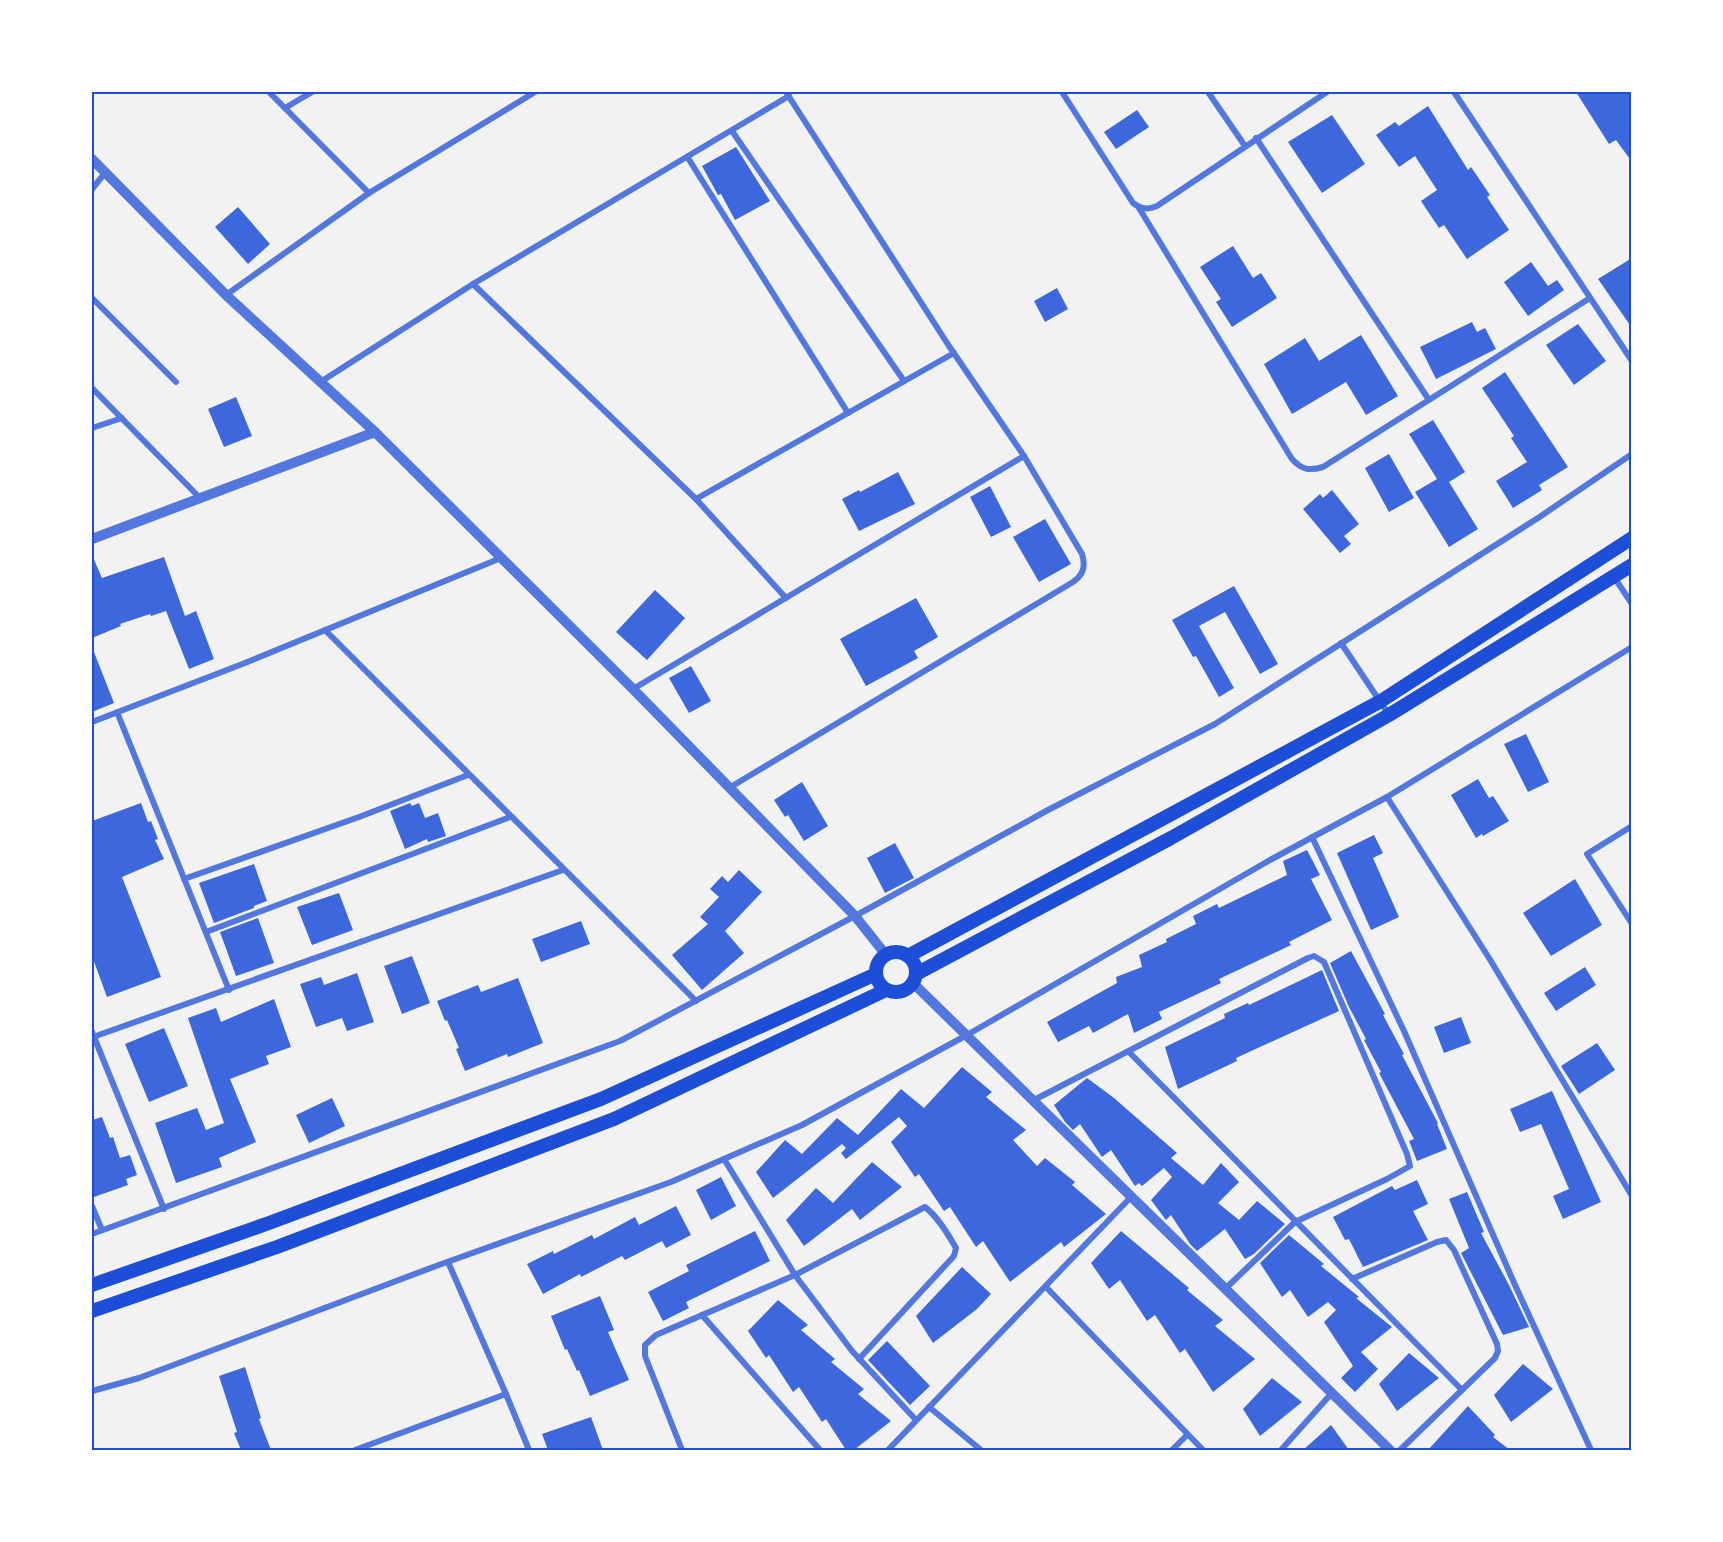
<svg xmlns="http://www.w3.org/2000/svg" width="1723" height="1542" font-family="'Noto Sans',sans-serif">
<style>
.building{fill:#3d67dc}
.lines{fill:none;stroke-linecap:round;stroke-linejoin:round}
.minor{stroke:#5277de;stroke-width:6}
.tertiary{stroke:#5277de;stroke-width:10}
.trunk{stroke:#1d4ed8;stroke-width:14}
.neatline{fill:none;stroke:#1d4ed8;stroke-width:2}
</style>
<rect width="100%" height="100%" fill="#f2f2f2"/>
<g class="building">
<path d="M1576,92H1632V162L1616,140L1609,144Z"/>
<path d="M1428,106L1468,170L1471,167L1490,195L1487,197L1509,230L1467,259L1444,225L1439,228L1421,201L1437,190L1415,156L1399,167L1376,135L1395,122L1399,126Z"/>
<path d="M1137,110L1149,127L1116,149L1104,132Z"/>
<path d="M1332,115L1365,164L1322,193L1288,142Z"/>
<path d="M736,147L770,201L735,220L721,194L718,195L702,166Z"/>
<path d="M238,207L270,244L248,264L215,227Z"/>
<path d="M1233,246L1253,278L1261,273L1277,298L1232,327L1216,302L1221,299L1200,267Z"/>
<path d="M1632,258V328L1598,279Z"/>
<path d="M1531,262L1548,286L1557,280L1564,290L1528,316L1504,282Z"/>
<path d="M1057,288L1068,309L1045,322L1034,301Z"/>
<path d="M1472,322L1477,332L1485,328L1496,349L1436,379L1420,347Z"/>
<path d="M1578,324L1606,361L1574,385L1546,345Z"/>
<path d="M1361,335L1398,396L1366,415L1346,382L1292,414L1264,364L1305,338L1319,361Z"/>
<path d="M1505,372L1568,467L1539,485L1542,490L1513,508L1496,481L1527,462L1511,438L1514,436L1482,388Z"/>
<path d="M236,397L252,436L224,447L208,409Z"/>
<path d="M1433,420L1465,472L1449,482L1478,529L1449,547L1415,492L1437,479L1409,434Z"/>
<path d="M1389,454L1414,498L1389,512L1365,468Z"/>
<path d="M898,472L915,504L859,531L842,499L859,490L860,492Z"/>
<path d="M990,486L1011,527L991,537L970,497Z"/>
<path d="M1332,490L1359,524L1344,536L1351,544L1340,553L1303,509L1320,494L1323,498Z"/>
<path d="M1045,519L1071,564L1039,582L1013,537Z"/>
<path d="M92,555L102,578L164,557L185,616L196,611L214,659L189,669L166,611L151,616L150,614L120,624L121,626L92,638Z"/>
<path d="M1234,586L1278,664L1260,674L1225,612L1199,626L1234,688L1219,697L1196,656L1193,657L1172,620Z"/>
<path d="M655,590L685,618L647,660L616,632Z"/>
<path d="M916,598L938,637L914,651L918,658L866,686L840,639Z"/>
<path d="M92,647L114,703L92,712Z"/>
<path d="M691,666L711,701L689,713L669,678Z"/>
<path d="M1526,734L1549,782L1528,792L1504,744Z"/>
<path d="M1478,779L1489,798L1493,796L1509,821L1483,836L1482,834L1476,838L1451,795Z"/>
<path d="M802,782L828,826L804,841L788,815L785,817L774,800Z"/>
<path d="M141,803L148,822L151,821L158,839L155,840L164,859L122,877L161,977L107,997L92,956V821Z"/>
<path d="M410,803L412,806L419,803L425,818L438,813L446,836L428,842L427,839L405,849L390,811Z"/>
<path d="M1374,835L1383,853L1373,858L1399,917L1371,930L1337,853Z"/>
<path d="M895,843L914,878L885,893L867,858Z"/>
<path d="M1307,850L1320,875L1311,879L1332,920L1289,942L1291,945L1219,979L1221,983L1159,1012L1162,1019L1134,1033L1128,1014L1093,1033L1089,1026L1058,1042L1047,1022L1117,983L1116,977L1142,967L1139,955L1167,942L1166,939L1196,924L1193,916L1217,904L1219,908L1287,875L1283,861Z"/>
<path d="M254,864L267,901L254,906V908L214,923L199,883Z"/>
<path d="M739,870L762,892L725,931L744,953L702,990L672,955L708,924L700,917L719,897L710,889L722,876L728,882Z"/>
<path d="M1575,879L1602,925L1551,956L1523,913Z"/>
<path d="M339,893L353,930L312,945L297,907Z"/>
<path d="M258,918L274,963L236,976L220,932Z"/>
<path d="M581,921L590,944L541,962L532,939Z"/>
<path d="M1351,951L1385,1014L1383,1015L1404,1054L1402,1055L1438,1123L1437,1124L1447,1149L1417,1161L1409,1141L1414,1139L1379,1073L1381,1072L1364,1040L1366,1039L1349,1007L1330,963Z"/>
<path d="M412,956L430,1003L402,1014L384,966Z"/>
<path d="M1585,967L1596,985L1556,1011L1544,993Z"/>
<path d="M1322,970L1339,1011L1236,1058L1237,1061L1178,1089L1165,1047L1225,1018L1224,1014L1248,1003L1249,1005Z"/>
<path d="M357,973L374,1022L347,1031L342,1018L316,1027L300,984L321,977L324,985Z"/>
<path d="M518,978L543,1043L508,1057L507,1054L465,1071L456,1049L459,1048L447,1020L445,1021L437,1001L478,985L481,992Z"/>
<path d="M274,999L291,1047L266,1056L269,1064L230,1079L256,1142L219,1158L222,1167L176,1183L155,1123L197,1108L206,1130L224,1123L188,1018L216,1008L221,1022Z"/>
<path d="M1461,1017L1471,1043L1444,1053L1434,1027Z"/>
<path d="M164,1028L188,1086L149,1102L125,1044Z"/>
<path d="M1597,1043L1615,1070L1579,1094L1561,1066Z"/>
<path d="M962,1067L992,1092L986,1097L1026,1130L1013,1140L1037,1166L1045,1158L1075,1182L1072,1185L1106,1214L1064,1247L1061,1242L1010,1282L983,1241L976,1247L950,1207L944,1211L919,1174L915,1177L891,1142L907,1126L899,1117L846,1159L841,1153L846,1148L842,1144L773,1198L756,1172L785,1140L802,1154L837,1118L858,1135L901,1089L924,1108Z"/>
<path d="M1087,1078L1114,1098L1177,1153L1171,1158L1203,1185L1221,1163L1239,1182L1218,1203L1239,1220L1257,1201L1285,1224L1254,1254L1245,1259L1225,1229L1197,1251L1190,1244L1171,1215L1166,1220L1151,1200L1172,1177L1164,1168L1142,1186L1139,1183L1135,1186L1111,1150L1102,1157L1080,1124L1073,1130L1065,1122L1054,1105Z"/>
<path d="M1552,1091L1601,1202L1563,1219L1553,1196L1569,1189L1541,1124L1520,1132L1510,1109Z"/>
<path d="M332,1098L345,1126L309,1143L296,1115Z"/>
<path d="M102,1117L110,1138L113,1137L120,1158L130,1155L137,1175L126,1179L128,1185L94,1197L92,1190V1120Z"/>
<path d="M872,1162L902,1187L860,1220L852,1209L804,1246L786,1220L816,1188L833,1203Z"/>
<path d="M721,1177L736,1206L711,1220L696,1190Z"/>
<path d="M1417,1180L1428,1204L1413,1211L1428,1240L1363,1267L1349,1239L1345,1240L1333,1217L1392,1186L1395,1190Z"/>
<path d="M1467,1192L1484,1232L1481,1233L1509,1285L1529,1327L1503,1335L1461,1253L1469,1248L1449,1199Z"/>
<path d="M676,1206L691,1235L666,1248L662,1241L625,1260L622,1256L581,1277L580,1274L543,1294L527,1264L553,1251L554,1254L592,1235L594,1239L635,1217L639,1225Z"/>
<path d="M755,1231L770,1261L686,1302L689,1308L663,1321L648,1292L689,1271L686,1265Z"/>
<path d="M1121,1231L1189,1288L1187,1290L1223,1320L1215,1326L1255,1359L1213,1392L1185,1349L1180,1353L1155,1315L1147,1321L1120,1280L1109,1289L1091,1263Z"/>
<path d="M1289,1235L1324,1264L1321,1266L1359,1297L1356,1298L1392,1327L1361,1352L1378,1369L1355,1392L1341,1378L1353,1366L1324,1322L1336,1310L1328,1302L1308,1317L1290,1290L1282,1297L1260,1263Z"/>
<path d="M962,1267L991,1294L977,1309L933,1343L916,1316Z"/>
<path d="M600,1296L614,1330L608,1332L629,1380L590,1396L579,1370L577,1371L567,1349L565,1350L551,1316Z"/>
<path d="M778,1300L808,1325L801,1330L835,1359L831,1362L864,1389L858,1394L891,1421L854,1450H846L826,1419L822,1422L799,1387L793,1392L769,1355L766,1358L748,1331Z"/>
<path d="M887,1341L930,1386L910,1405L868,1360Z"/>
<path d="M1409,1353L1439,1378L1397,1411L1379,1384Z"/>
<path d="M1523,1364L1553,1389L1511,1422L1494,1395Z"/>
<path d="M245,1367L261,1418L259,1419L271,1450H241L234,1433L237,1432L219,1376Z"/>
<path d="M1272,1378L1302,1402L1260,1436L1243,1409Z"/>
<path d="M1468,1406L1495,1435L1493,1437L1510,1450H1428Z"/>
<path d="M591,1417L603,1450H548L542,1434Z"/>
<path d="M1331,1425L1349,1450H1303Z"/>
</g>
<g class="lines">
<g class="minor">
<path d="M269,92L369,193"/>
<path d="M1062,92L1133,203C1141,209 1147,210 1157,206L1327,92"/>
<path d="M1208,92L1245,146"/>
<path d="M1454,92L1632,361"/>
<path d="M285,108L312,92"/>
<path d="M732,131L904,381"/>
<path d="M1256,138L1429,400"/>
<path d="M688,158L848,413"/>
<path d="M92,189L105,173"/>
<path d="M1139,208L1292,459C1302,470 1309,471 1323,467L1590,298"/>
<path d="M473,284L696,499L786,598"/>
<path d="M226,295L369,193L535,92"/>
<path d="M92,298L176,382"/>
<path d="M322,381L473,284L789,96"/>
<path d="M92,388L199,497"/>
<path d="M92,428L122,418"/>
<path d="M696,499L954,353"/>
<path d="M1614,577L1632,604"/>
<path d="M325,630L696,1001"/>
<path d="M1341,643L1389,715"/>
<path d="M633,689L1024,456"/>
<path d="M117,712L229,990"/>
<path d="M92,722L245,663L501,558"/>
<path d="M729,788L1073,582C1083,575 1086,567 1082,554L1024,456L949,346L786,92"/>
<path d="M1387,797L1489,958L1632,1196"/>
<path d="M1632,826L1587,854L1632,924"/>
<path d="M1312,837L1404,1031L1515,1285L1591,1450"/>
<path d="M184,879L359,817L468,775"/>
<path d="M206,932L510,817"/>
<path d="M92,1032L164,1209"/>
<path d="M93,1037L563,870"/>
<path d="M1129,1052L1462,1390"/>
<path d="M1034,1100L1308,958L1314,956L1324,962L1407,1154L1410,1166L1387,1179L1295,1222L1225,1289"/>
<path d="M724,1159L795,1275L852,1351L916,1420"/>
<path d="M92,1206L102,1230"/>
<path d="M92,1234L620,1041L855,916L1048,810L1215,724L1538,518L1632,454"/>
<path d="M448,1262L506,1394"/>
<path d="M1352,1279L1437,1242L1446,1240L1454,1250L1497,1344L1498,1351L1495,1358L1400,1450"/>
<path d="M1046,1287L1203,1450"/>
<path d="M702,1315L820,1450"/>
<path d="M92,1391L139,1378L436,1266L671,1182L802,1125L967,1035L1270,860L1387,797L1632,647"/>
<path d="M929,1407L981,1450"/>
<path d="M355,1450L506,1394L529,1450"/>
<path d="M682,1450L645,1356V1345L656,1335L795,1275L925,1207C938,1217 948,1234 956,1248L954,1256L859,1359"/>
<path d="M888,1450L1131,1197"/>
<path d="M1172,1450L1187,1435"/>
<path d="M1281,1450L1331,1394"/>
</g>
<g class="tertiary">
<path d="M92,159L226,295L375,432L633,689L855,916L886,955"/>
<path d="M92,539L375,432"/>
<path d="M913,983L1390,1450"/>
</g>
<g class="trunk">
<circle cx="896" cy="972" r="20"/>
<path d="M908,956L1381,701L1632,538"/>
<path d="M916,974L1171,838L1389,715L1632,565"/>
<path d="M92,1285L269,1223L601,1099L876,974"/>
<path d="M92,1311L277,1247L614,1119L886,990"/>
</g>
</g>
<rect width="1723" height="1542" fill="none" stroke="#ffffff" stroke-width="186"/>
<rect x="93" y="93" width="1537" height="1356" class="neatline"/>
</svg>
